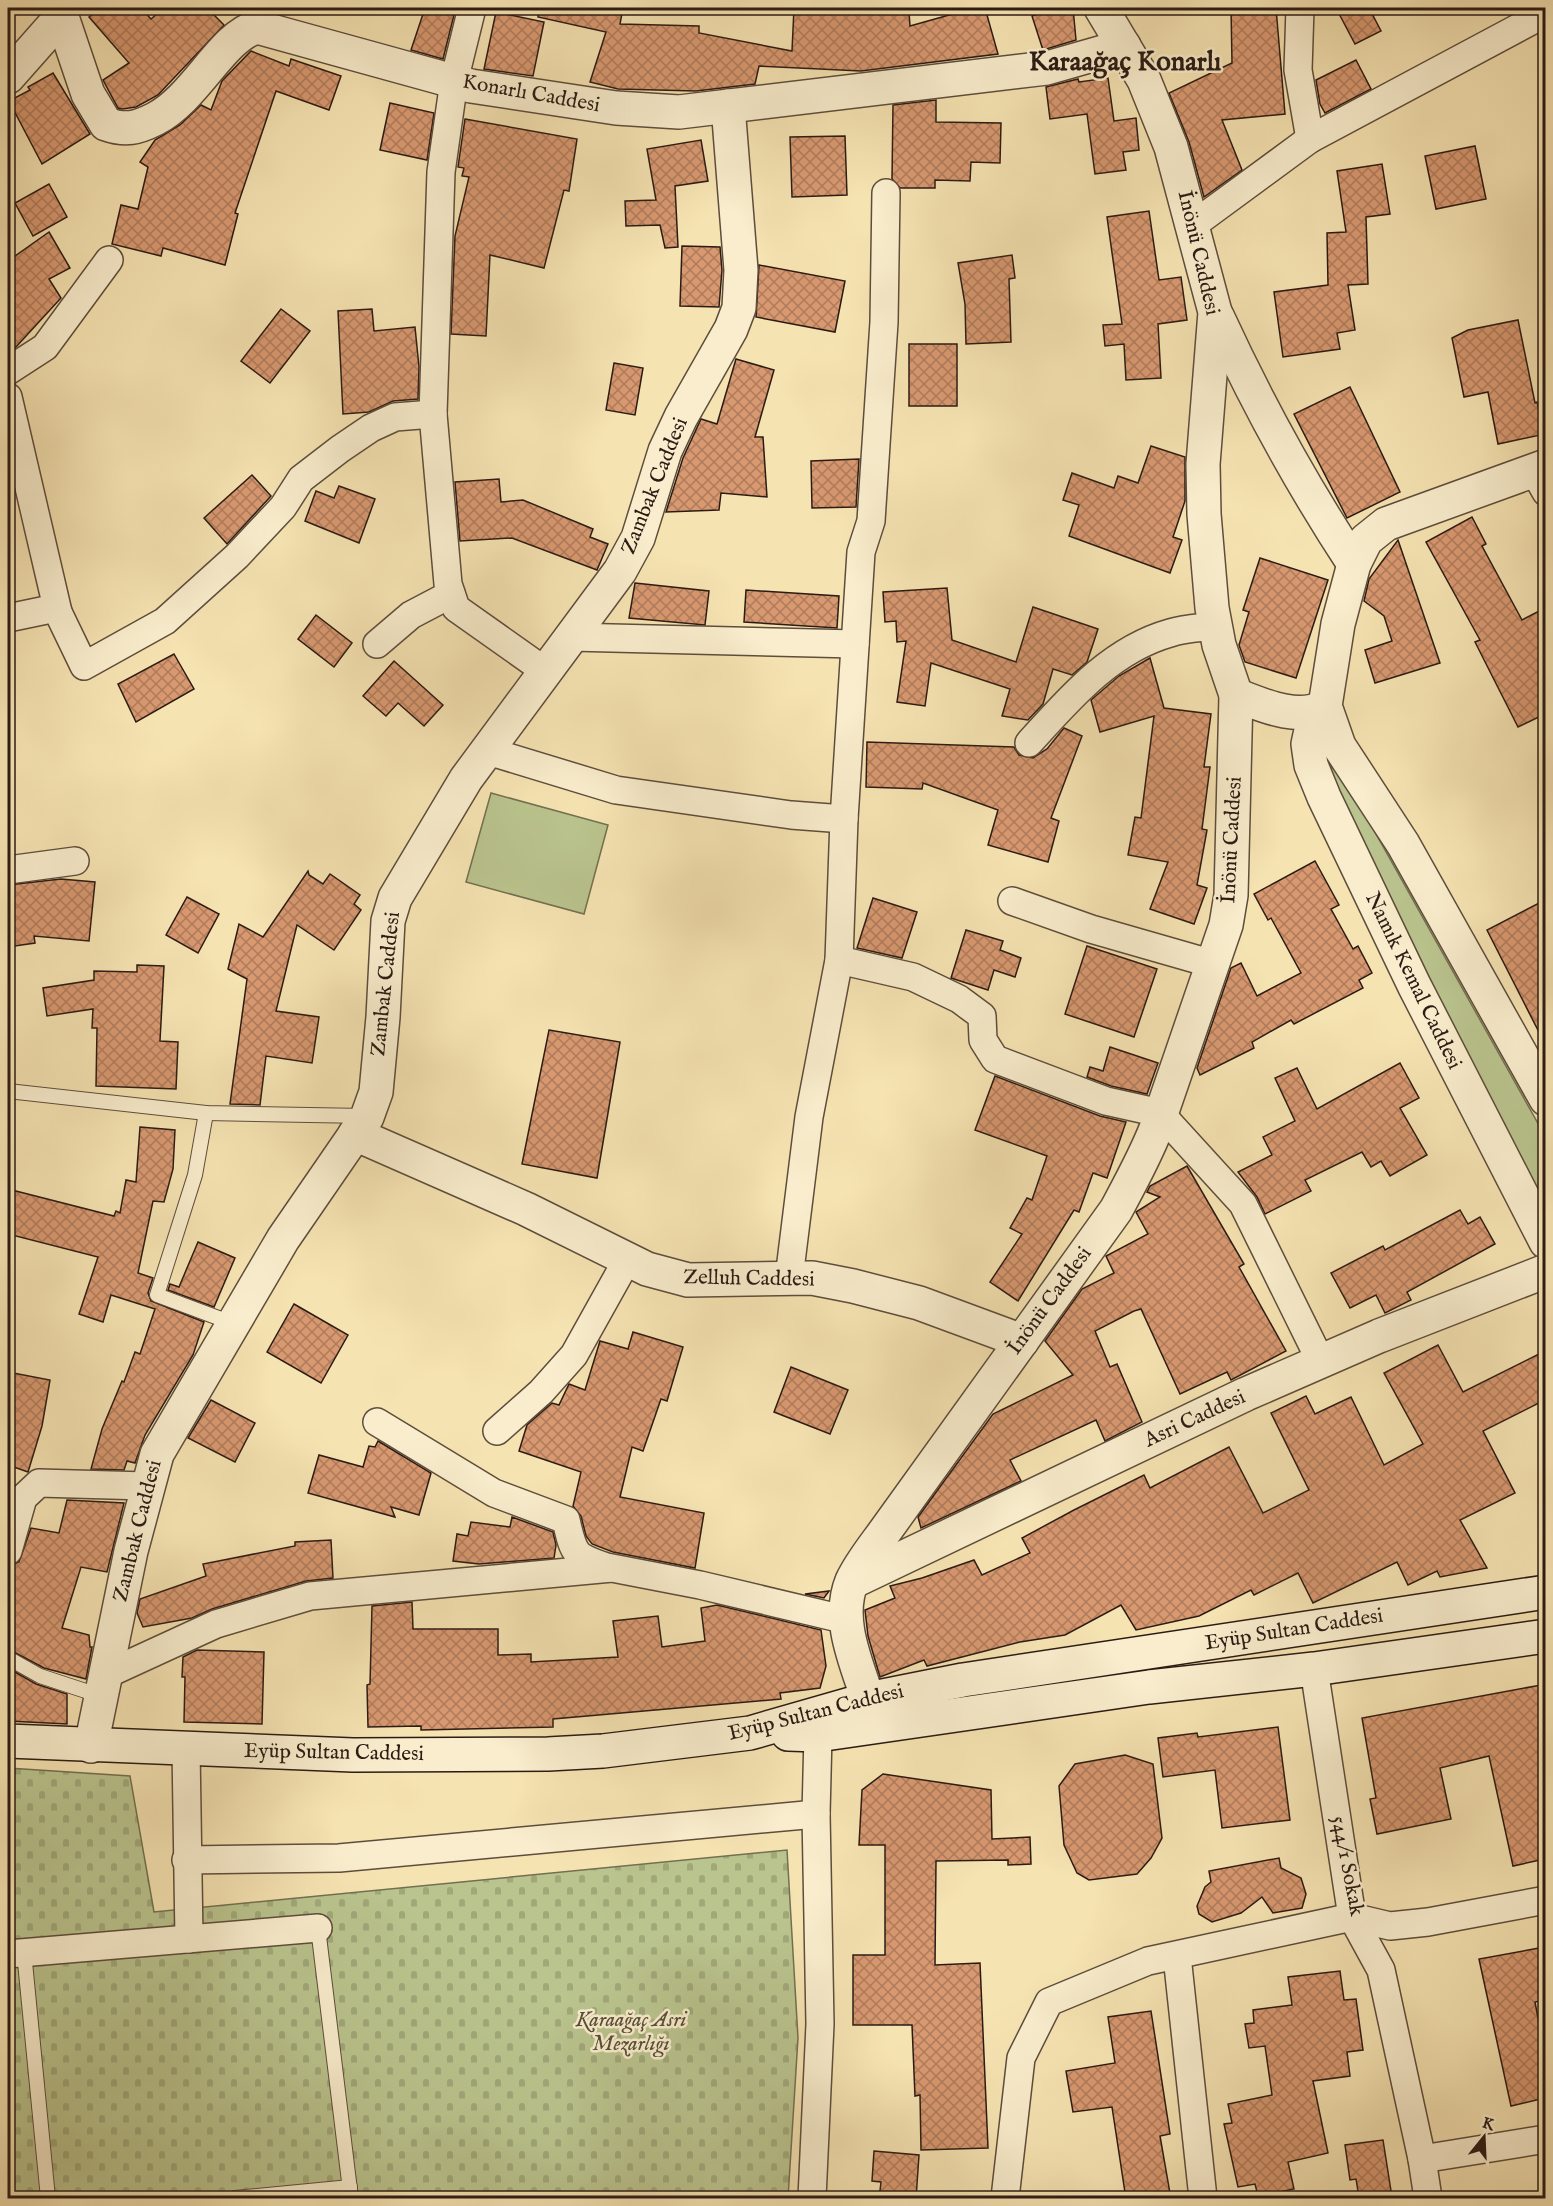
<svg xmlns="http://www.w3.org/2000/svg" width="1553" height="2206" font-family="'IM FELL English',serif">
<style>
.grass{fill:#bac48e;stroke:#727051;stroke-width:1.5}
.cemetery{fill:url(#cemetery-stones);stroke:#727051;stroke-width:1.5}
.building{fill:url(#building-cross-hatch);stroke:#2b1b14;stroke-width:1.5}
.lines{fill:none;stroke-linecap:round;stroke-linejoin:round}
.service-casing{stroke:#5e4d3c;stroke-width:16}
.minor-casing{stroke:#5e4d3c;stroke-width:30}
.tertiary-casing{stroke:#5e4d3c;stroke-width:36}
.secondary-casing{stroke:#2b1b14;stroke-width:36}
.service{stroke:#f9edcd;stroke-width:14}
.minor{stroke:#f9edcd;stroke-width:27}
.tertiary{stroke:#f9edcd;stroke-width:33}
.secondary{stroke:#f9edcd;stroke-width:33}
.labels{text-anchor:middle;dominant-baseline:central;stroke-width:5;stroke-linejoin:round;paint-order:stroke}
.street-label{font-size:21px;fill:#2b1b14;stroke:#f9edcd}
.park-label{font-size:21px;font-style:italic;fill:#564e39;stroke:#f9edcd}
.district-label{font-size:27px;font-weight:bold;fill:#2b1b14;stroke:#f9edcd}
</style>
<defs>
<pattern id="cemetery-stones" width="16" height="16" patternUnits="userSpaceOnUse" patternTransform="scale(1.5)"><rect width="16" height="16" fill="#bac48e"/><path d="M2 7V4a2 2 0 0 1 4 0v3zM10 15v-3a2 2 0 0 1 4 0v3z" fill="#a0a87a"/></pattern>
<pattern id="building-cross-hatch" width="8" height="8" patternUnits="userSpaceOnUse" patternTransform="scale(1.5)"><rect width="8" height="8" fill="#d89870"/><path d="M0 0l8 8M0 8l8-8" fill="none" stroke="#af7b5b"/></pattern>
</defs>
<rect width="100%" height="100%" fill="#f6e3b2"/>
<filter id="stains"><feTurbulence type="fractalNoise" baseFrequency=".00333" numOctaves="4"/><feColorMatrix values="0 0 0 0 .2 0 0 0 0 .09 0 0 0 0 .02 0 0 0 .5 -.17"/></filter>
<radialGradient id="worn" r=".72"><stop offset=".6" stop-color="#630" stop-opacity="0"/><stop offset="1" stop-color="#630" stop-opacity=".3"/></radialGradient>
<g class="grass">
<path d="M1333,765L1338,766L1545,1136V1206L1464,1050L1330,772Z"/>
<path d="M491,793L608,825L584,914L466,882Z"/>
</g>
<path class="cemetery" d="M8,1768L130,1776L154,1912L787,1850L798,2038L788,2198H8Z"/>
<g class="building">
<path d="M99,8H141L151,19L164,8H207L224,25L158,95L136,107L122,109L118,108L103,80L129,63L89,17Z"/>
<path d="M425,8H445L455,11L443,59L411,50Z"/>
<path d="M539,8H623L620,24L699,26V33L792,51L794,8L861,13L909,12L910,26L974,8H985L998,54L861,71L759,66L755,84L696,91L618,89L590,82L606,32L538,17Z"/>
<path d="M1049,8H1073L1076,40L1043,50L1032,16L1048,10Z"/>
<path d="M1231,8H1276L1285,114L1222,120L1242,170L1204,197L1189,142L1169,93L1232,63Z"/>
<path d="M1336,8H1369L1381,31L1355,44Z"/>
<path d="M496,12L544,22L533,76L484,69Z"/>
<path d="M251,51L289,66L291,59L341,76L329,110L276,91L235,213L238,214L225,265L163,248L161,256L112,244L121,205L138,209L148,167L140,162L155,140L180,125L201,105L211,110L222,81Z"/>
<path d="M1356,60L1371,89L1325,113L1320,104L1316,80Z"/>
<path d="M53,73L90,134L42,164L9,101L30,90L28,87Z"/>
<path d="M1108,78L1114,121L1136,118L1139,150L1123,152L1126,170L1095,174L1087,114L1050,119L1046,87L1078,79L1079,82Z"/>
<path d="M936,100V122L1001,123L1000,163L971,162L970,181L935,180V188H900L892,179L893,105Z"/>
<path d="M390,103L434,113L427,160L380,150Z"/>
<path d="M465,119L577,139L569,191L564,190L544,268L490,255L486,336L451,334L455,236L469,177L462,176L464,168L458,167Z"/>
<path d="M845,136L847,195L792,197L790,137Z"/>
<path d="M701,140L708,181L675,186L678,247L665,248L660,225L626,226L625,201L656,200L647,149Z"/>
<path d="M1475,146L1486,199L1436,209L1425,156Z"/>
<path d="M1382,164L1390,214L1366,217L1368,284L1348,285L1355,330L1337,333L1340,349L1283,357L1274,292L1328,285L1327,233L1346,232L1337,171Z"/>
<path d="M49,184L67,217L33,236L15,203Z"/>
<path d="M1149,211L1159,280L1181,277L1187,320L1158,324L1161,378L1126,380L1124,344L1105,346L1103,325L1122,324L1107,217Z"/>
<path d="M49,232L70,268L49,279L61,298L16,347L8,353V261Z"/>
<path d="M682,246L720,247L722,270L719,307L680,306Z"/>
<path d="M1012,255L1015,278L1009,279L1011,342L966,344L965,304L958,263Z"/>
<path d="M759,265L845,281L835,332L756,317Z"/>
<path d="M281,309L310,331L270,383L241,361Z"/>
<path d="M372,309L374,331L415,327L419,367L418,399L393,401L369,412L343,414L338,311Z"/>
<path d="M1518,320L1535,403L1537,402L1540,414L1545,413V434L1498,444L1488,392L1464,397L1452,338L1468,330Z"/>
<rect x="909" y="344" width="48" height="62"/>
<path d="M736,359L774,370L755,437H763L767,497L721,493L719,510L666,512L683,458L701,419L717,424Z"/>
<path d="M614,363L643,368L635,415L606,410Z"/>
<path d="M1350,387L1400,492L1347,518L1294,414Z"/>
<path d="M1151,446L1185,457V501L1173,537L1182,540L1170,573L1069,536L1079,505L1063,500L1072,473L1114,488L1118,476L1138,483Z"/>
<path d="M859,459L856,507L812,508L811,461Z"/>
<path d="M252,475L271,496L227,544L204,518Z"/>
<path d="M499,479L501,502L523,500L593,529L590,537L608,544L597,570L512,538L460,541L455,482Z"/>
<path d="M339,486L375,499L359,543L305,521L316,491L334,498Z"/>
<path d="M1472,517L1486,544L1482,546L1522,620L1545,608V714L1518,727L1475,642L1480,640L1426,542Z"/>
<path d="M1398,540L1440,663L1375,683L1365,650L1392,641L1384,616L1364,601L1369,579Z"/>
<path d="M1260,558L1328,580L1296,678L1245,662L1239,645L1249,612L1243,610Z"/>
<path d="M635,583L709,591L705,625L629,618Z"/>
<path d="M947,588L952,640L1016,662L1033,607L1098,629L1087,662L1072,675L1053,669L1043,704L1028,720L1002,716L1010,689L931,663L925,706L897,702L906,641L897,642L896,621L885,622L883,592Z"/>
<path d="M746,590L839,596L837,628L744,622Z"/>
<path d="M316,615L352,643L334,667L298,639Z"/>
<path d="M174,654L194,689L136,722L118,684Z"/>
<path d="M1150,658L1164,708L1211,714L1204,767H1210L1202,829L1207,830L1197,885L1207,888L1194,924L1150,909L1168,862L1128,855L1135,817L1141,818L1154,716L1100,732L1091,700L1119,676Z"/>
<path d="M394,661L443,705L424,726L398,703L386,716L363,696Z"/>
<path d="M1064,728L1082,736L1051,818L1059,821L1048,862L988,845L998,810L923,783L922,789L866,787L867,742L1014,747L1019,755L1033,758L1047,749Z"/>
<path d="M1315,861L1339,905L1331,909L1353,949L1358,946L1372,973L1359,980L1363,988L1294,1024L1291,1020L1252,1042L1254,1048L1200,1075L1197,1068L1231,968L1241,963L1257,996L1301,973L1271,918L1268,920L1254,894Z"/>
<path d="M308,871L309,875L323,884L330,874L360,895L354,904L361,910L334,950L297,925L276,1011L319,1017L312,1063L266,1056L260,1105L230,1104L247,979L228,969L239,924L263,937Z"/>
<path d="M61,879L95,882L89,941L34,936L35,943L8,947V885Z"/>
<path d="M187,897L219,914L198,953L166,935Z"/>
<path d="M873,898L917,912L902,958L857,948Z"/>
<path d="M1545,900V1044L1487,930Z"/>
<path d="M966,930L1003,941L1000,950L1021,958L1015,977L994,970L988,990L951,978Z"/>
<path d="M1087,946L1157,969L1134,1037L1065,1014Z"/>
<path d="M137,965L164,966L160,1041L178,1042L176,1089L96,1086L97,1028H92L93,1009L47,1016L43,988L94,980V971L137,972Z"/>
<path d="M549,1030L620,1042L597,1178L522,1164Z"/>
<path d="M1110,1047L1158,1063L1147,1094L1111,1086L1087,1077L1090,1067L1103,1071Z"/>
<path d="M1400,1063L1419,1098L1400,1108L1427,1155L1390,1176L1381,1161L1371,1167L1362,1152L1305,1180L1311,1191L1265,1214L1257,1197L1238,1172L1272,1155L1263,1137L1295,1121L1275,1078L1297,1068L1317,1109Z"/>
<path d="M995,1076L1100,1116L1126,1122L1107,1178L1093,1173L1079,1212L1074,1210L1018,1301L990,1282L1022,1234L1010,1228L1027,1198L1032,1200L1047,1156L975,1130Z"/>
<path d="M140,1127L175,1130L173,1169L164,1202L153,1201L138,1273L153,1278L148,1293L151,1301L204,1322L193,1355L145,1435L135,1463L127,1461L124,1470L91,1469L102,1429L122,1381L124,1382L135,1352L140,1354L155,1309L111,1295L103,1322L79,1314L98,1257L8,1234V1189L114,1216L116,1211L120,1213L126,1180L136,1182Z"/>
<path d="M1187,1166L1244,1264L1239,1267L1286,1351L1231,1380L1227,1372L1180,1394L1141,1309L1134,1311L1095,1331L1110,1367L1117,1364L1142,1422L1105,1441L1096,1420L1010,1460L1021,1481L921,1528L918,1517L993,1414L1073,1375L1045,1341L1082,1289L1114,1273L1106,1256L1148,1234L1136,1212L1160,1197L1147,1192L1150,1186Z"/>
<path d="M1460,1210L1468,1224L1480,1217L1495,1244L1407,1292L1411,1300L1385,1313L1376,1295L1350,1308L1331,1273L1383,1246L1385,1250Z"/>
<path d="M198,1242L235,1258L214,1307L168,1290L170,1284L179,1287Z"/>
<path d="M294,1304L348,1335L321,1383L267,1352Z"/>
<path d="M633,1332L683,1347L667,1401L661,1399L643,1451L632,1447L620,1497L704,1513L695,1568L613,1552L592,1544L586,1536L581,1516L573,1506L581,1472L519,1451L527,1425L552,1403L559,1405L569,1384L585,1390L600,1341L628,1349Z"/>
<path d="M1438,1345L1463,1392L1545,1351V1389L1539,1392L1543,1401L1483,1431L1515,1493L1460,1520L1487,1568L1440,1577L1437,1571L1408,1585L1397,1562L1313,1603L1298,1573L1254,1595L1251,1590L1199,1616L1136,1630L1121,1605L1065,1635L1020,1642L927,1666L924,1660L880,1677L868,1636L865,1610L895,1598L890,1586L922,1578L974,1560L982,1575L1030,1553L1022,1538L1074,1510L1144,1475L1150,1488L1229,1447L1263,1513L1309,1490L1271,1413L1306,1396L1315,1414L1351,1397L1384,1465L1423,1444L1384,1373Z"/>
<path d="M791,1367L848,1390L830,1434L774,1412Z"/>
<path d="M8,1372L50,1380L42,1426L28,1472L8,1465Z"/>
<path d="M211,1400L255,1423L235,1462L188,1438Z"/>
<path d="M378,1441L431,1473L419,1515L391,1507L395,1517L308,1493L319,1455L363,1467L369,1446L375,1447Z"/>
<path d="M67,1500L124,1503L107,1572L81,1567L62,1628L89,1635L90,1647H92L86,1679L44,1668L8,1649V1566L19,1562L31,1528L59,1533Z"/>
<path d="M512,1517L553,1532L556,1545L554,1558L479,1564L453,1561L457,1534L468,1536L471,1522L510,1527Z"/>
<path d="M331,1540L333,1578L306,1581L212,1609L192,1618L143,1627L137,1613L140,1599L206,1576L203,1564L295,1546V1542Z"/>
<path d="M829,1591L824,1598L805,1594Z"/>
<path d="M412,1602L413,1629H498V1655L531,1654V1662L618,1657L613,1621L658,1616L662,1647L705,1641L701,1608L717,1605L821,1630L826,1666L820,1688L780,1693L781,1699L553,1719V1727L421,1730V1726L368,1727L367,1685L370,1684L372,1606Z"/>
<path d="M197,1650L264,1652L262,1724L184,1722L185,1677H182L183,1657Z"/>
<path d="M8,1668L36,1684L67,1694V1724L8,1721Z"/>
<path d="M1541,1685L1545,1707V1859L1513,1866L1489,1756L1440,1768L1451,1819L1377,1834L1370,1799L1376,1798L1362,1718Z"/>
<path d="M1278,1727L1290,1820L1222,1828L1215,1770L1163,1777L1158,1738L1197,1733L1198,1737Z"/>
<path d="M1125,1755L1153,1764L1162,1838L1151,1858L1137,1874L1089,1880L1077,1873L1064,1845L1059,1786L1075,1764Z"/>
<path d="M883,1774L991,1790L992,1839L1030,1837L1031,1864L1008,1865V1860L936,1861L935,1965L980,1963L988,2148L921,2150L920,2095L915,2096L912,2025H853V1955H885V1845H859L862,1790Z"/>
<path d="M1279,1858L1281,1868L1301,1878L1306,1894L1302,1908L1273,1913L1262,1897L1241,1913L1212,1922L1199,1914L1197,1906L1205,1887L1211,1882L1209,1871Z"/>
<path d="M1545,1947V2000L1535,2002L1545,2056V2098L1511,2106L1479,1959Z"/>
<path d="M1340,1971L1344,2000L1356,1999L1363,2050L1347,2052L1350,2076L1313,2081L1328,2153L1288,2162L1294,2189L1258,2196L1255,2184L1238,2187L1224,2124L1232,2123L1228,2104L1272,2095L1265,2046L1249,2048L1245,2024L1254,2023L1253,2010L1292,2005L1288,1977Z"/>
<path d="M1151,2011L1170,2134L1160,2136L1171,2199H1126L1112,2107L1073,2112L1066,2071L1115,2063L1108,2017Z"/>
<path d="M1383,2140L1391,2191L1359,2197L1356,2179L1350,2180L1345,2145Z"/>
<path d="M874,2151L919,2155L916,2199H879L881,2182L872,2181Z"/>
</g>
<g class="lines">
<defs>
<g id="service">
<path d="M8,1091L206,1113L365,1116"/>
<path d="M206,1113L195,1175L157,1295L232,1323"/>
<path d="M8,1658L40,1676L101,1696"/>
<path d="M318,1928L351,2198"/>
<path d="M24,1952L48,2198"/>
<path d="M235,2198L350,2187"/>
</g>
<g id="minor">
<path d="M472,8L454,81L441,172L433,414L448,584L456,608L545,671"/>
<path d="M1300,8L1298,70L1310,139"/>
<path d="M1193,225L1310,139L1546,13"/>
<path d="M8,371L45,347L109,260"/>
<path d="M8,397L58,612"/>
<path d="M1534,471L1546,492"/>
<path d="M8,618L56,608L84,666L165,621L237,556L283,507L301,479L340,449L371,428L395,417L433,414"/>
<path d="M571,637L855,644"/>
<path d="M377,644L411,615L451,594"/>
<path d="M1029,743C1069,699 1110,650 1170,633C1184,628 1201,628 1216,626"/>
<path d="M488,751L616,790L791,815L844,819"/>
<path d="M8,870L75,861"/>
<path d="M1012,901L1091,929L1213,964"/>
<path d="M839,960L913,977L959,999L982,1016L983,1040L995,1059L1106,1101L1160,1113L1243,1204L1321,1362"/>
<path d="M789,1278L809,1117L839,960L844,819L861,552L871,521L884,322L886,193"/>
<path d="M377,1422L494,1493L566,1520C574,1556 575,1557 610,1568"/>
<path d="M497,1431L541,1392L574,1355L627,1260"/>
<path d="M8,1551L23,1498L39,1483L146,1486"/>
<path d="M1314,1669L1352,1917L1381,1970L1422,2159L1428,2198"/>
<path d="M105,1675L216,1624L310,1596L612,1568L700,1585L847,1620"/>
<path d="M186,1749L189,1939"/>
<path d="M186,1860L339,1858L816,1814"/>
<path d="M8,1954L318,1928"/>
<path d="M1177,1956L1203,2198"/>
<path d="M1422,2159L1546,2139"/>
<path d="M812,2198L820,2024L816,1814L818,1735"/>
<path d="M1005,2198L1021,2058L1049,2002L1148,1961L1352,1917L1390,1926L1428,1922L1546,1900"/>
</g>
<g id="tertiary">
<path d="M59,8L88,94L106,124C126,131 137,128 155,119C196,98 222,36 257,27L471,86L616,108L679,112L1047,68L1124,46"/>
<path d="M8,77L62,16"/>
<path d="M1217,316C1257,403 1302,485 1354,564"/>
<path d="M1546,466L1386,524L1366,540L1354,564L1338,624L1325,706L1339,746L1403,844L1546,1099"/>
<path d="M1236,695C1262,705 1299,722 1325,706"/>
<path d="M1315,712L1308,744L1311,765L1324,797L1414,985L1546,1242"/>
<path d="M355,1134L526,1209L647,1269L688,1280L812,1278L853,1286L919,1303L1022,1341"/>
<path d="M852,1582L1246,1394L1379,1336L1546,1271"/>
<path d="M868,1699C856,1662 836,1619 852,1581C860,1564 872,1549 883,1534L1116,1210C1131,1182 1146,1155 1157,1126L1226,925L1231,895L1236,695L1219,645L1212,608L1204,514L1203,464L1215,312L1171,147L1144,80L1101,8"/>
<path d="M91,1746L131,1551L157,1454L283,1239L367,1117L376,1092L383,1017L388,921L395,898L466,779L620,571L638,538L665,451L681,417L731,329L739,308L741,270L728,106"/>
</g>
<g id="secondary">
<path d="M788,1734L818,1735L1149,1687L1314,1669L1546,1636"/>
<path d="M8,1741L353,1755L548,1754L603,1751L750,1733L868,1699L963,1680L1546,1592"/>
</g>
</defs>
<use href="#service" class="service-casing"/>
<use href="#minor" class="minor-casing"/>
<use href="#tertiary" class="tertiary-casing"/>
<use href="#secondary" class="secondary-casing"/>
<use href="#service" class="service"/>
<use href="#minor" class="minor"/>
<use href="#tertiary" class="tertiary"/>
<use href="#secondary" class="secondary"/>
</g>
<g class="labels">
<g class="street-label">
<text transform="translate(531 94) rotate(10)">Konarlı Caddesi</text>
<text transform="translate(1198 253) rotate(77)">İnönü Caddesi</text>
<text transform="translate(655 486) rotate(-68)">Zambak Caddesi</text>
<text transform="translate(1232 840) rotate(-87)">İnönü Caddesi</text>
<text transform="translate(1413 981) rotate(64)">Namık Kemal Caddesi</text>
<text transform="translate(386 984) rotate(-84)">Zambak Caddesi</text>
<text transform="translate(749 1279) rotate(1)">Zelluh Caddesi</text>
<text transform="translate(1050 1301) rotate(-54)">İnönü Caddesi</text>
<text transform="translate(1195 1419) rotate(-25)">Asri Caddesi</text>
<text transform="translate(138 1531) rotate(-76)">Zambak Caddesi</text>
<text transform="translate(1294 1630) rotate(-9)">Eyüp Sultan Caddesi</text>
<text transform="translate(816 1713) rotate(-14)">Eyüp Sultan Caddesi</text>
<text transform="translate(334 1753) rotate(1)">Eyüp Sultan Caddesi</text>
<text transform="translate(1347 1866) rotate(79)">544/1 Sokak</text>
</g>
<g class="park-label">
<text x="631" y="2020">Karaağaç Asri<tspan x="631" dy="24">Mezarlığı</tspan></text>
</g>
<g class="district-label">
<text x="1125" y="63">Karaağaç Konarlı</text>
</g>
</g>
<rect width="1553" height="2206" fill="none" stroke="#f6e3b2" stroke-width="30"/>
<rect x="9" y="9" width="1535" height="2188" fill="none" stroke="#2b1b14" stroke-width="3"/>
<rect x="15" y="15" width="1523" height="2176" fill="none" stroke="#2b1b14" stroke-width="1.5"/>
<g transform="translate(1484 2137) rotate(18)" stroke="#f9edcd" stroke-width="4.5" paint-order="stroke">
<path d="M0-4.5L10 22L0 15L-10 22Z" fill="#2b1b14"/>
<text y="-9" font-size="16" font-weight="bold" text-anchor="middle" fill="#2b1b14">K</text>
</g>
<rect width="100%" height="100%" filter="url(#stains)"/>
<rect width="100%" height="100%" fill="url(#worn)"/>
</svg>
